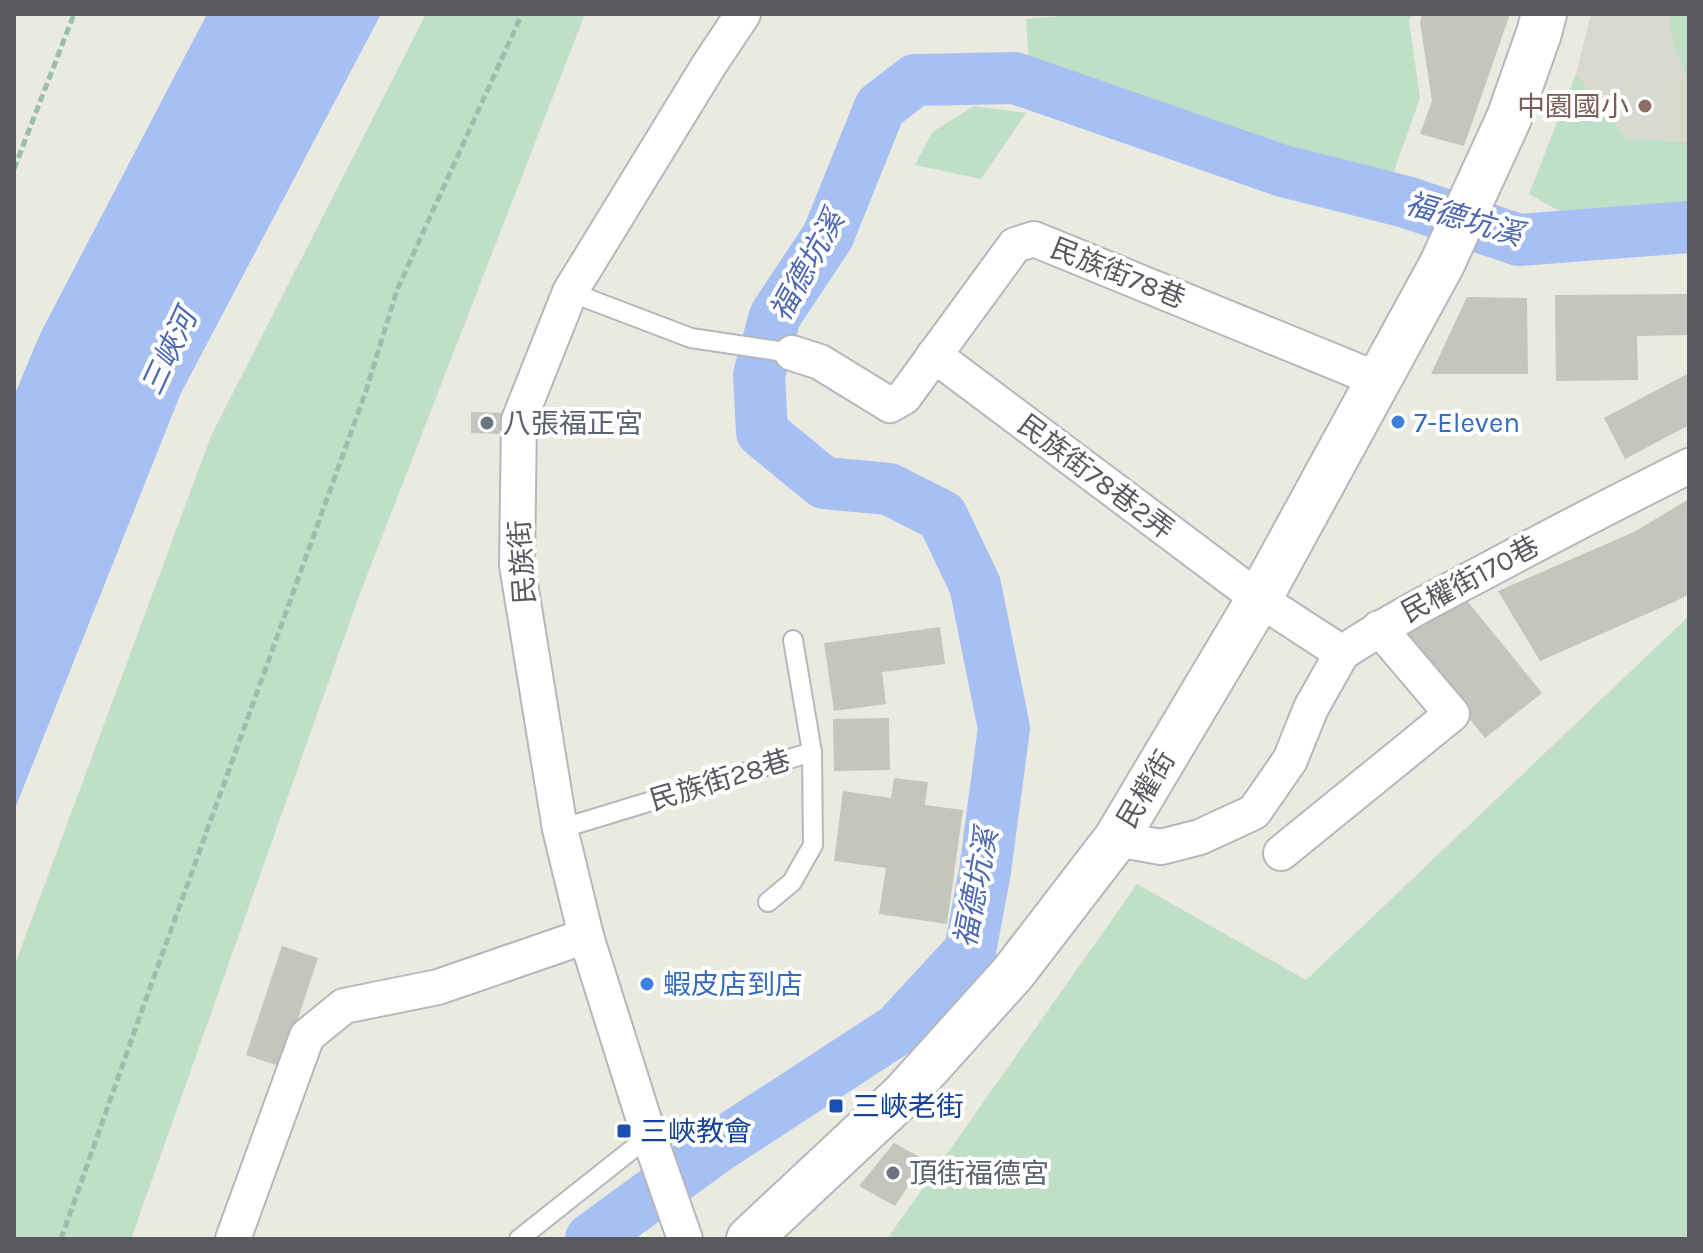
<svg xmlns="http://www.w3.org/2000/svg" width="1703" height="1253" font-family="Karla,'Noto Sans TC',sans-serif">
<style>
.commercial{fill:#f8f8d7}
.education{fill:#dad9cf}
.green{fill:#bfdfc7}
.water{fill:#a7c0f3}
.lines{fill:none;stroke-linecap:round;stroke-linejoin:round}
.river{stroke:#a7c0f3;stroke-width:52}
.building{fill:#c5c4bd}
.service-casing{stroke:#b6b7bc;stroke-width:22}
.minor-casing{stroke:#b6b7bc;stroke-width:38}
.tertiary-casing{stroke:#b6b7bc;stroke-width:48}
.path{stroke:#9abfac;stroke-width:5;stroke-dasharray:8 4;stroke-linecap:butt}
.service{stroke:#fff;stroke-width:18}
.minor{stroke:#fff;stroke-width:34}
.tertiary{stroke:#fff;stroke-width:44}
.education-dot{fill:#8d6e63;stroke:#fff;stroke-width:3}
.shop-dot{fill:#3f7fe0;stroke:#fff;stroke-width:3}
.worship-dot{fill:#6b7280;stroke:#fff;stroke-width:3}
.transit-dot{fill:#1a4fb4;stroke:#fff;stroke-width:3}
.labels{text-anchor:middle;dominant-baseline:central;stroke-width:8;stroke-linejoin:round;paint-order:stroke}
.education-label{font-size:28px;fill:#785e54;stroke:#fff;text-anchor:end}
.street-label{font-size:28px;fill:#595a5f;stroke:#fff}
.shop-label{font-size:28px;fill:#366cbe;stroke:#fff;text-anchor:start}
.worship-label{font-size:28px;fill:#5b616d;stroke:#fff;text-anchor:start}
.transit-label{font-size:28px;fill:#164399;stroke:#fff;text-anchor:start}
.water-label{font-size:30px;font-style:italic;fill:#4e68b2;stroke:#fff}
</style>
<rect width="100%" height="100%" fill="#eaeae0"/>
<path class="commercial" d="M641,1218L648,1239H615Z"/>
<path class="education" d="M1591,14H1689V142L1627,138L1576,74Z"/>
<g class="green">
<path d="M426,14H585L359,596L131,1239H14V967L211,436Z"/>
<path d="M1085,14H1412L1409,20L1420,98L1393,174L1280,144L1126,89L1029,62L1026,19Z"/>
<path d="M1669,14H1689V82L1673,43Z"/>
<path d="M1576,74L1627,138L1689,142V206L1559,211L1529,194Z"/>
<path d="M974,106L1026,113L981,179L915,165L932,132Z"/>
<path d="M1689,616V1239H887L1137,884L1306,980Z"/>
</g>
<path class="water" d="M207,14H381L181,393L14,811V396L41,332Z"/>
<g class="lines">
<path class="river" d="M591,1239L717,1147L898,1029L970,951L985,871L1004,728L975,585L942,516L889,489L824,483L762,432L759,375L775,316L828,236L880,107L915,80L1015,78L1283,171L1406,202L1519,240L1689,227"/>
</g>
<g class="building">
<path d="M1422,14H1510L1464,146L1420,134L1432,101L1420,22Z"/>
<path d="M1689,294V335L1637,336L1638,380L1556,381L1555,295Z"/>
<path d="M1467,297L1527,298L1528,374H1431Z"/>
<path d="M1689,373V425L1625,459L1604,418Z"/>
<path d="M471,412L504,413L503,434L471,433Z"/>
<path d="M1689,499V594L1676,601L1540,661L1498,591L1634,532Z"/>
<path d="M1460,592L1542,693L1485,738L1403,637Z"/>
<path d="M940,627L945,664L882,672L886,704L834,711L824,643Z"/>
<path d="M889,718L890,770L834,771L833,719Z"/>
<path d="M894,778L928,782L925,805L963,810L947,924L879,914L886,868L834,861L843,791L891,798Z"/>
<path d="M282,946L318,958L282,1067L246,1055Z"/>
<path d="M894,1143L925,1160L895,1206L859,1186Z"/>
</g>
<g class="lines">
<defs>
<g id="service">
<path d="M570,292L691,338L792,353"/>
<path d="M793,640L812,752"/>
<path d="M560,829L812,752L813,845L792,882L768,902"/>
<path d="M519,1239L649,1136"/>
</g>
<g id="minor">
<path d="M792,353L820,362L890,405L904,397L1015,245L1034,239L1379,380"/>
<path d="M934,355L1259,599L1342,653C1388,622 1437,597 1486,571C1553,535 1621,500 1689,466"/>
<path d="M1116,839L1161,847L1200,837L1254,812L1290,760L1311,708L1342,653"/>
<path d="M1281,853L1452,714L1379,628"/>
<path d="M233,1239L307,1036L344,1006L438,987L586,936"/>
<path d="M685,1239L649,1136L586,936L560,829L517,565L519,420L570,292L709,65L743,14"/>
</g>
<path id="tertiary" d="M749,1239L904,1094L1013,973L1116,839L1259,599L1442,264L1509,118L1539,33L1544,14"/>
</defs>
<use href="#service" class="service-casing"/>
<use href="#minor" class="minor-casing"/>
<use href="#tertiary" class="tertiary-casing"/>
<g class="path">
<path d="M14,169L74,14"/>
<path d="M61,1239L137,1024L366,391L397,290L522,14"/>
</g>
<use href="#service" class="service"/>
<use href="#minor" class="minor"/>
<use href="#tertiary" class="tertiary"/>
</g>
<circle class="education-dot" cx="1645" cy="106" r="8"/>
<g class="shop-dot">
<circle cx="1398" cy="422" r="8"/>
<circle cx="647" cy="984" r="8"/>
</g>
<g class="worship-dot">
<circle cx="487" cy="423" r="8"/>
<circle cx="893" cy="1173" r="8"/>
</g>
<g class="transit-dot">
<rect x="828" y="1098" width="16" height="16" rx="4"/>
<rect x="616" y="1123" width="16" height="16" rx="4"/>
</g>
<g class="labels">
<g class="education-label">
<text x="1629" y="106">中園國小</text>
</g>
<g class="street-label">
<text transform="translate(1118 273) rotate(22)">民族街78巷</text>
<text transform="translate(1096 477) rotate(37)">民族街78巷2弄</text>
<text transform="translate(522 562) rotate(-94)">民族街</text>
<text transform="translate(1470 579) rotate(-28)">民權街170巷</text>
<text transform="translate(720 780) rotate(-17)">民族街28巷</text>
<text transform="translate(1146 789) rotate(-59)">民權街</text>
</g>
<g class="shop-label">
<text x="1414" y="422">7-Eleven</text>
<text x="663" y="984">蝦皮店到店</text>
</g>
<g class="worship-label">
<text x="503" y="423">八張福正宮</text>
<text x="909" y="1173">頂街福德宮</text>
</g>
<g class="transit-label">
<text x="852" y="1106">三峽老街</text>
<text x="640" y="1131">三峽教會</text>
</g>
<g class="water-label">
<text transform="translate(1464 219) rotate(16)">福德坑溪</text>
<text transform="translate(807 266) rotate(-61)">福德坑溪</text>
<text transform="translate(169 352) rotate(-65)">三峽河</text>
<text transform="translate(976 888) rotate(-79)">福德坑溪</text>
</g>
</g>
<rect width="1703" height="1253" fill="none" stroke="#595a5f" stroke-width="32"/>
</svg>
